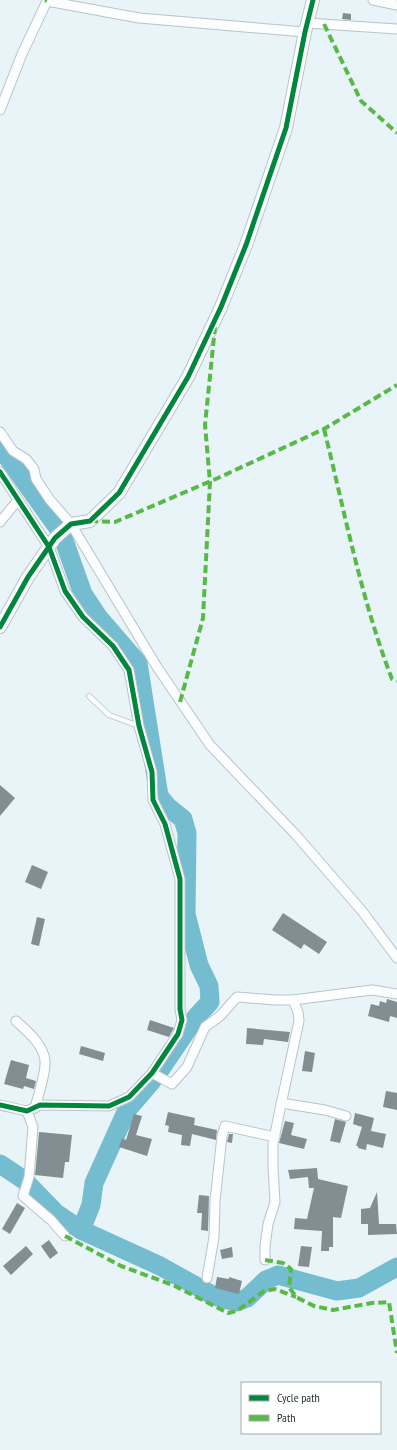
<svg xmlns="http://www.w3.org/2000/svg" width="397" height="1450" font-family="'PT Sans Narrow',sans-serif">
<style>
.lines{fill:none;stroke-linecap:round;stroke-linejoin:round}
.river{stroke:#74bccf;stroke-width:19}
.building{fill:#828f92}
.service-casing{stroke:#b8c4c8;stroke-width:6}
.minor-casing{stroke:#b8c4c8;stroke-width:11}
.tertiary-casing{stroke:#b8c4c8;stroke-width:14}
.service{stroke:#fcfdfe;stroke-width:4.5}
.minor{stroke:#fcfdfe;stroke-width:9}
.tertiary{stroke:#fcfdfe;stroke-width:12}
.quiet{stroke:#58b947;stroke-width:4;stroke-dasharray:8 4;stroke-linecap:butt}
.cycleway-casing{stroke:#fff;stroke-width:8}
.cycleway{stroke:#00873e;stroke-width:5}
</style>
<rect width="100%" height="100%" fill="#e9f4f8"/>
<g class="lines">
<g class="river">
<path d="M0,447L58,528"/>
<path d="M62,535L83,594L99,618L138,663L159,796L168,807L183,819L187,833L186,914L199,965L209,986L210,1002L196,1017L158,1073"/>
<path d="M0,1164L24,1180L56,1213L81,1230L160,1266L214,1296L236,1302L247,1298L266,1280L278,1275L337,1291L359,1288L397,1267"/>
<path d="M81,1230L91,1205L94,1183L127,1110L152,1081"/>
</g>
</g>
<g class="building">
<path d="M343,13L351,14V20L342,19Z"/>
<path d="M0,785L15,798L0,816Z"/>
<path d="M32,865L48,872L41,889L25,882Z"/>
<path d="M283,913L327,942L319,954L304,944L301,949L272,930Z"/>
<path d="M37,917L45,919L39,946L31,944Z"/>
<path d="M387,999L397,1002V1018L390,1016L389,1022L368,1016L371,1004L379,1006L380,1001L386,1003Z"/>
<path d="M150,1020L174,1028L169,1037L147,1030Z"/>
<path d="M247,1028L290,1032L288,1042L264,1039L263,1045L246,1044Z"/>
<path d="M81,1046L105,1053L103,1061L79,1054Z"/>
<path d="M305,1051L315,1053L312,1072L302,1071Z"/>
<path d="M11,1060L29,1065L26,1078L36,1081L34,1089L24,1086L23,1089L4,1084Z"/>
<path d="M386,1091L397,1093V1110L383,1107Z"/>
<path d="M168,1112L195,1118L194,1125L217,1130L216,1140L192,1134L190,1146L181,1145L182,1135L168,1132L169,1126L165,1125Z"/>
<path d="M355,1113L374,1118L371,1131L386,1134L383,1148L367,1144L366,1150L358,1148V1146H356L362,1127L353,1124Z"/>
<path d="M134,1114L142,1116L136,1135L152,1139L147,1156L119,1147L122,1138L126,1140Z"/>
<path d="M335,1119L346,1122L340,1143L330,1141Z"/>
<path d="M285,1121L294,1123L291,1135L307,1139L304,1149L279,1143Z"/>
<path d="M39,1132L72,1135L69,1162H65L63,1178L35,1175Z"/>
<path d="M229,1134H233L232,1143L227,1142Z"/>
<path d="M317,1168L318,1179L348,1186L341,1218L333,1217V1247H329V1251H321L322,1231L294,1229L295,1218L307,1219L314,1188H309L308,1177L290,1179L288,1170Z"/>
<path d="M377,1192L379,1224H396L397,1234L368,1235V1224H361V1209L370,1208Z"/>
<path d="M199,1195L209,1196L208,1231L201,1230L202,1213H197Z"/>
<path d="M17,1203L25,1208L10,1234L2,1229Z"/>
<path d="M49,1240L58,1253L50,1259L41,1246Z"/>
<path d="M26,1246L33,1254L11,1275L3,1266Z"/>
<path d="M301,1246L312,1247L309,1267L298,1266Z"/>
<path d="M232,1247L233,1257L222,1259L220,1250Z"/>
<path d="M217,1277L229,1279V1277L242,1281L239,1294L215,1288Z"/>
</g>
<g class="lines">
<defs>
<path id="service" d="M89,696L109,715L139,726"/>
<g id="minor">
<path d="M373,0L397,5"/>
<path d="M307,23L397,29"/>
<path d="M0,110L22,54L47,1L139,18L305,32"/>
<path d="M0,432L13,451L26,459L34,469L36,479L50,500L71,524L157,667L210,745L296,835L362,911L397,958"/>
<path d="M0,472L49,547L65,591L83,617L113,646L129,670L139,726L152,772L153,800L165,824L180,879V1009L182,1020L178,1034L152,1073L129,1097L109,1106L40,1105L27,1111L0,1105"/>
<path d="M0,522L18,500"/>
<path d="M16,1021C27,1031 44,1045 45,1061C46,1074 38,1095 35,1108"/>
<path d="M152,1073L172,1084L187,1067L205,1027L220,1016L237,997L275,1000H293L372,990L397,994"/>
<path d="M281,1103L325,1110L346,1116"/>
<path d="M27,1111L33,1127L29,1177L23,1196L51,1220L65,1236"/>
<path d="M265,1260V1246L268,1224L275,1202L273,1167V1144L279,1114L299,1021L298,1012L293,1000"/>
<path d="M207,1278L214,1237L215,1201L222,1136L225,1126L275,1137"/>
</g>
<path id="tertiary" d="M0,627L28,577L55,538L71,524L90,521L119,493L188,377L221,307L246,245L286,128L305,32L313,0"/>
</defs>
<use href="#service" class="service-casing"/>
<use href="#minor" class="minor-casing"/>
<use href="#tertiary" class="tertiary-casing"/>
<use href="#service" class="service"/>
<use href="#minor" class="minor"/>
<use href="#tertiary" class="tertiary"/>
<g class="quiet">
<path d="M45,0L47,1"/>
<path d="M324,24L361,101L397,133"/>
<path d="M324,429C345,513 361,599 392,679L397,681"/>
<path d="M90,521L115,522L218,478L324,429L397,385"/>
<path d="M180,702L203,618L210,482L205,425L215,327"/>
<path d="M65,1236L121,1266L173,1285L228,1313L237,1311L264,1291L275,1289L296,1297"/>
<path d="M265,1260L283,1263L291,1269L289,1287L296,1297L314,1306L333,1310L372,1303L389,1302L397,1353"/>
</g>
<defs>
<g id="cycleway">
<path d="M0,472L49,547L65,591L83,617L113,646L129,670L139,726L152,772L153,800L165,824L180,879V1009L182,1020L178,1034L152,1073L129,1097L109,1106L40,1105L27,1111L0,1105"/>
<path d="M0,627L28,577L55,538L71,524L90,521L119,493L188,377L221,307L246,245L286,128L305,32L313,0"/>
</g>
</defs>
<use href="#cycleway" class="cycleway-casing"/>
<use href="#cycleway" class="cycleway"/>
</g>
<rect x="241" y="1382" width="140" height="52" fill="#ffffff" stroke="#a5abac"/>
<rect x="249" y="1395" width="20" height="6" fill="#00873e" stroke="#a5abac"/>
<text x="277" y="1402" font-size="12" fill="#1e2c30">Cycle path</text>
<rect x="249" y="1415" width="20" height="6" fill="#58b947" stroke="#a5abac"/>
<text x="277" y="1422" font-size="12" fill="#1e2c30">Path</text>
</svg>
